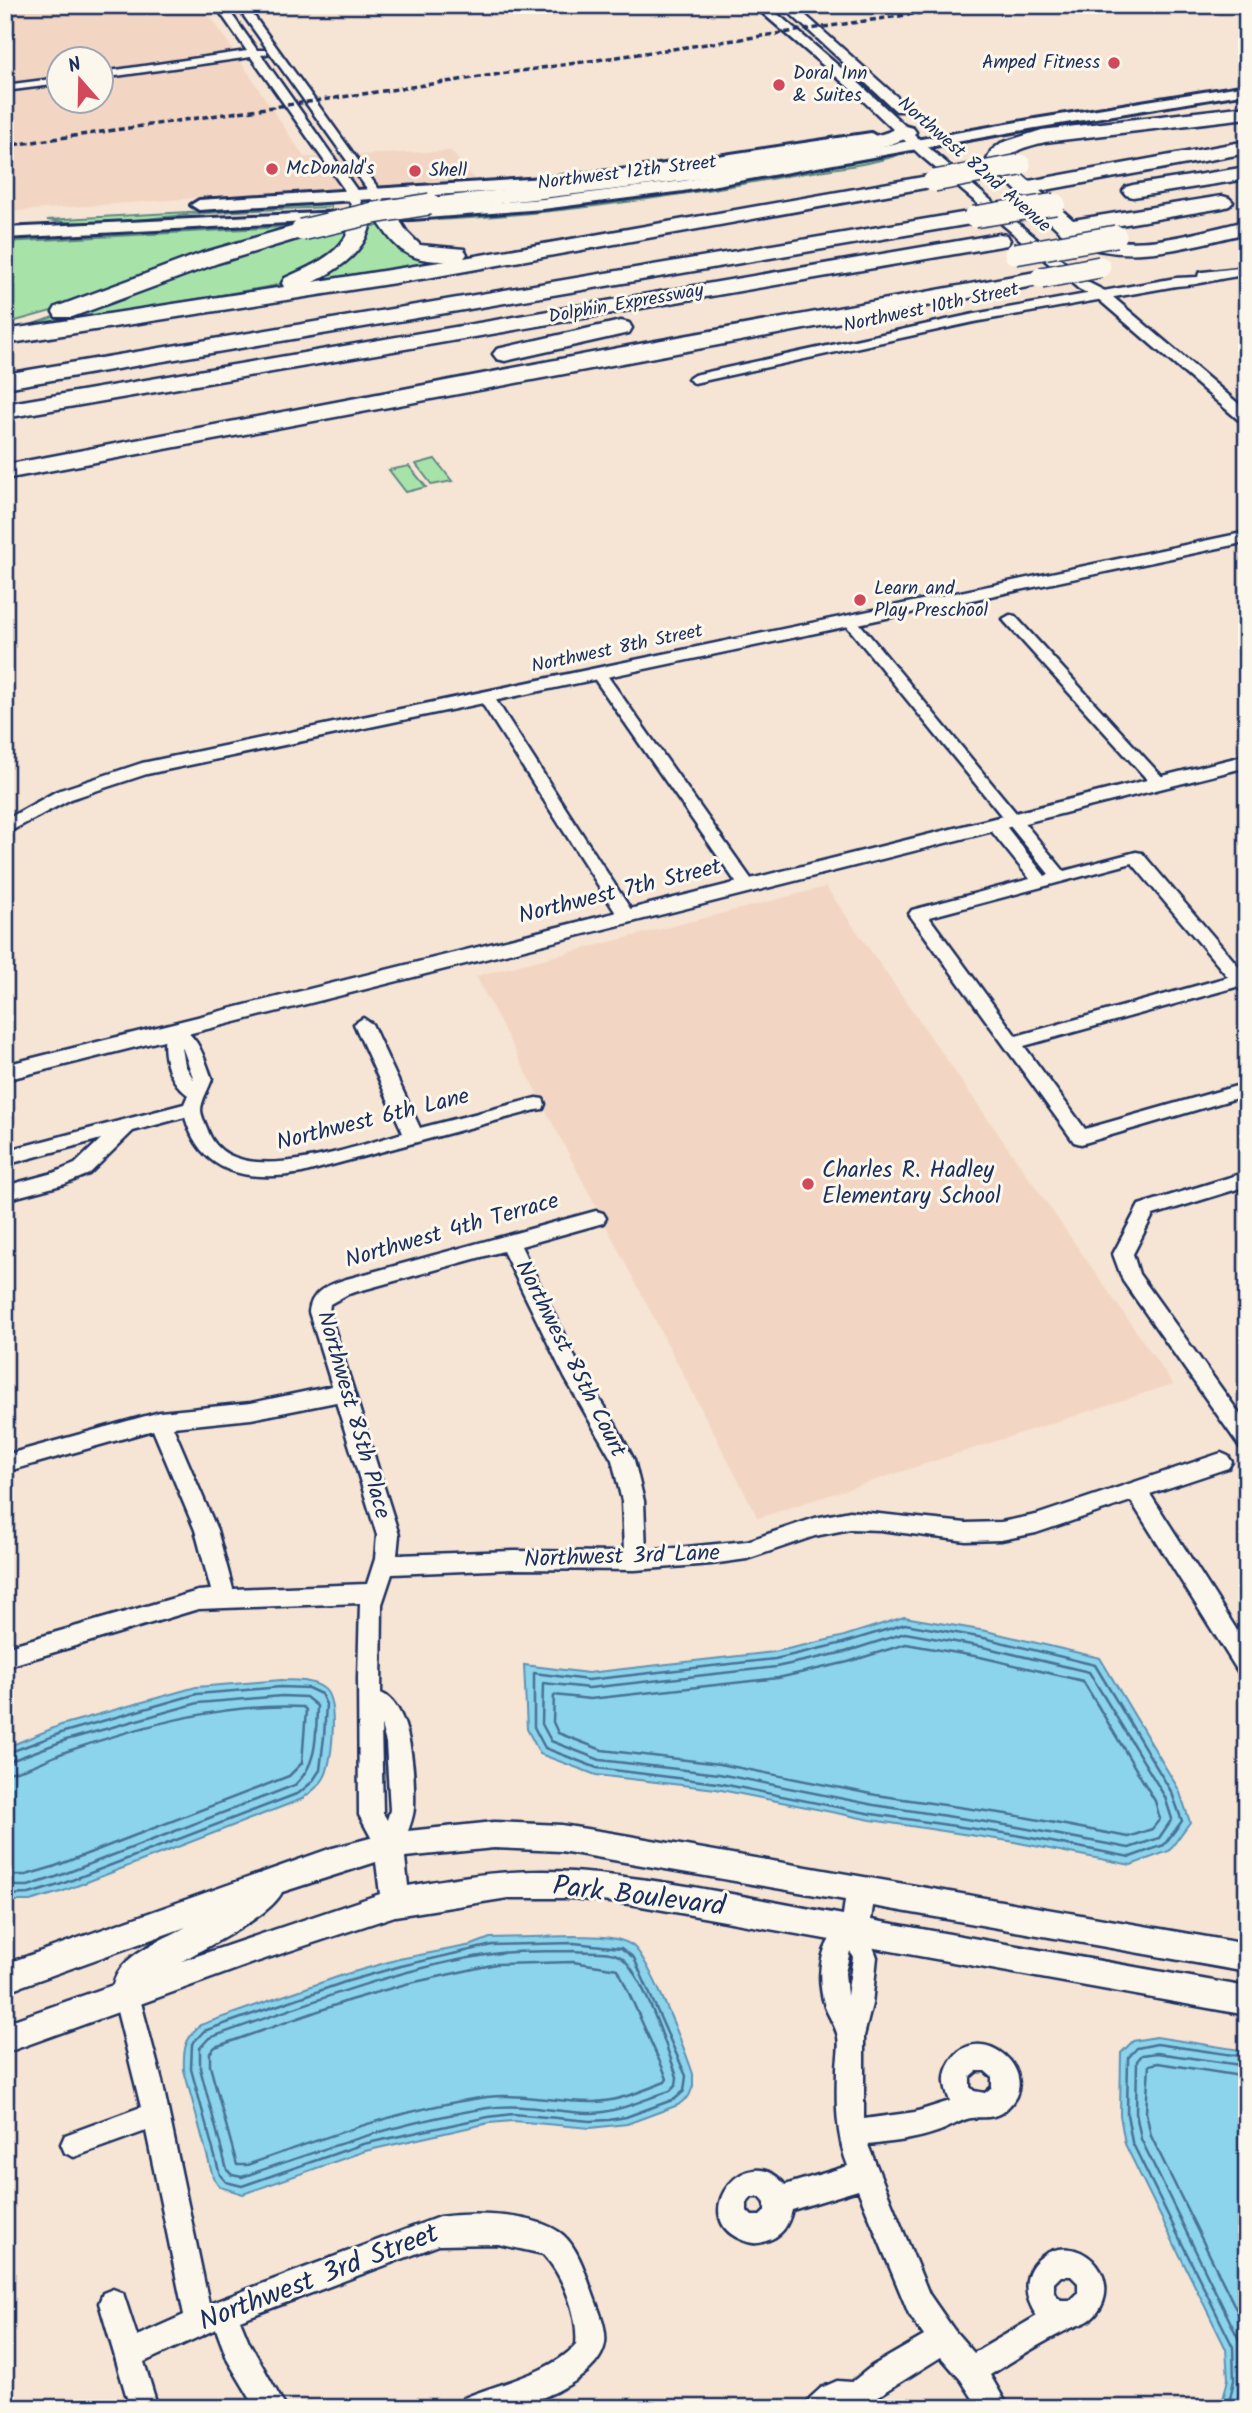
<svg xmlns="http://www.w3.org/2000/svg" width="1252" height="2413" font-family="Kalam,sans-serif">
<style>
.built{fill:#f2d6c3;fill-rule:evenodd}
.green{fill:#a7e3a9;stroke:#618984;stroke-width:2}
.water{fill:#8bd4eb;stroke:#5e92b3;stroke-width:2}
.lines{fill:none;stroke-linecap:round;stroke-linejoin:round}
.shore{stroke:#487196;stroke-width:2.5}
.minor-casing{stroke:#1b2f5e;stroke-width:5}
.tertiary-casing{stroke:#1b2f5e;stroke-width:5}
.secondary-casing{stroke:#1b2f5e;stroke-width:6}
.motorway-casing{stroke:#1b2f5e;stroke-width:5}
.minor{fill:#fbf7ec;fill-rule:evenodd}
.tertiary{fill:#fbf7ec;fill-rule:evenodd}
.secondary{fill:#fbf7ec;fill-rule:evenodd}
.motorway{fill:#fbf7ec;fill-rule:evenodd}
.rail{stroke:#1b2f5e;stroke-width:3.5;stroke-dasharray:6 3.5;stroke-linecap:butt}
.motorway-bridge-casing{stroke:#1b2f5e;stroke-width:24;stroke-linecap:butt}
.motorway-bridge{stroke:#fbf7ec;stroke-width:21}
.poi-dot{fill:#d1495b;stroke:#fbf7ec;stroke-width:2.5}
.labels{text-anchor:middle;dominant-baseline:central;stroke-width:6;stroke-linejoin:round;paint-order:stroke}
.far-poi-label{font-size:19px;fill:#1b2f5e;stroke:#fbf7ec;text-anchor:start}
.far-street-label{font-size:19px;fill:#1b2f5e;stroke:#fbf7ec}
.street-label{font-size:23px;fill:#1b2f5e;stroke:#fbf7ec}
.poi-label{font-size:23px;fill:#1b2f5e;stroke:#fbf7ec;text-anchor:start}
.near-street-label{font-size:28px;fill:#1b2f5e;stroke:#fbf7ec}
</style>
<rect width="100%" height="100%" fill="#f6e4d4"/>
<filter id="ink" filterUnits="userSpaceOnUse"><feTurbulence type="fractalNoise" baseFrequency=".0143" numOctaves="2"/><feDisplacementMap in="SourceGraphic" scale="14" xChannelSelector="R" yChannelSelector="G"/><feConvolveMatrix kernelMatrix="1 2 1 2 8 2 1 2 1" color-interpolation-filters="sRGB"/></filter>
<g filter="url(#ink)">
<g class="built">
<path d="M5,5H203L304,157L451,151L477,182L250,194L5,212ZM60,60H102V102H60Z"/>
<path d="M826,887L1173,1384L758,1518L476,976Z"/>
</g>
<g class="green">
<path d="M898,155C865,166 827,169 792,175C676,197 555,214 437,220L677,193Z"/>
<path d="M331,204V207C283,209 234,210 186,215C139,219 94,227 47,220Z"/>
<path d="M250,225V227L5,240V238Z"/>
<path d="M303,226L73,305L5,324V242Z"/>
<path d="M367,226H382L400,252L441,263L292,288Z"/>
<path d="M355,227L341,249L293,280L273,286L13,331L252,248Z"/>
<path d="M435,459L452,481L432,485L416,464Z"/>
<path d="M409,466L426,487L406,492L389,470Z"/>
</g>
<g class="water">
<path d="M904,1617L986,1631L1100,1658L1179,1790L1190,1822L1169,1851L1131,1865L1009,1841L871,1820L716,1789L596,1775L540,1754L527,1729L524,1665L588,1673L774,1652L841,1637Z"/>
<path d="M281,1680C295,1681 311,1679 323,1688C339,1698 332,1754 327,1771C323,1784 312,1791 302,1799L61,1892L30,1901H5V1748L61,1725L196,1687Z"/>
<path d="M574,1936C591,1937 618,1935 633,1946C650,1960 685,2050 693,2074V2086L689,2096L678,2105L627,2124L590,2128L513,2121L489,2123L365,2151L243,2194L220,2187L213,2177L184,2070C183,2049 185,2039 200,2025L343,1975L399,1959L472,1945L490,1938Z"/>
<path d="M1156,2037L1247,2051V2408H1221L1228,2379L1226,2349L1125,2144L1120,2115L1121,2053L1133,2041Z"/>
</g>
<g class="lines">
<g class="shore">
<path d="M905,1624L984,1638L1095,1665L1172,1793L1182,1821L1164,1845L1130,1857L1010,1834L872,1814L717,1783L597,1768L545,1748L534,1727V1673L588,1680L775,1659L843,1643Z"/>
<path d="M905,1633L983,1647L1089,1672L1165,1797L1172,1819L1159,1838L1129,1848L1012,1826L874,1805L719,1774L600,1760L551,1741L542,1724L543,1683L589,1688L776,1667L845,1652Z"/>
<path d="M906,1644L980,1657L1083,1681L1155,1801L1160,1819L1152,1829L1128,1837L1013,1815L876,1795L720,1764L602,1750L558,1733L553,1722L554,1695L590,1699L778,1678L848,1662Z"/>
<path d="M5,1754L64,1732L197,1694L281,1687L308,1688L321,1694L326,1704L324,1737L320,1770L312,1782L299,1793L59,1885L29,1894L5,1895"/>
<path d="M5,1763L66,1740L198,1703L282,1696L306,1697L317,1706C316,1735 318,1764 295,1785L56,1877L28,1886H5"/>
<path d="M5,1773C28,1771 49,1757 71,1750C145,1725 224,1703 303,1707L306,1710L302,1763L289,1776L53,1867L26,1875H5"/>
<path d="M574,1943L621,1948L634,1958L686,2076L684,2091L675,2099L626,2117L609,2120L590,2121L513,2114L488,2117L363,2144L242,2186L226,2182L220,2175L191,2069L192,2044L204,2031L345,1982L401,1966L492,1945Z"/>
<path d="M574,1951C588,1953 610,1949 622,1958C643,1974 668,2051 677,2077L676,2085L670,2091C644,2099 615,2114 588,2113C554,2112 522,2103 488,2108C403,2121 322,2149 242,2177L232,2175L227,2170L200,2068V2048L209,2038C302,2006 396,1968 493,1954C519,1950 547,1952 574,1951Z"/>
<path d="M573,1962L618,1969L664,2071L667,2079L665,2082C642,2091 619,2101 594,2102C558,2103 523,2093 487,2097C405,2108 325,2137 247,2165H237L210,2066V2053L215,2047L350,2000L406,1984L496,1964Z"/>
<path d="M1247,2077L1158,2063L1149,2065L1146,2112L1151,2136L1247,2331"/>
<path d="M1228,2408L1234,2380L1233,2347L1132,2142L1127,2114L1128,2058L1137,2048L1157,2044L1247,2057"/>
<path d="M1237,2408L1243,2381L1241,2344L1141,2139L1136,2113L1137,2061L1142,2055L1157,2053L1247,2066"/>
</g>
<defs>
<g id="minor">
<path d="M215,5H225L257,50H267V54L261,55L356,189L367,217L365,219H357L344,189L251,57L102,78V72L247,51Z"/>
<path d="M236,5H246L378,188L391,215L389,217H381L368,190Z"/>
<path d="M60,78V84L5,91V85Z"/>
<path d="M1247,267V275C1222,277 1201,285 1176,286L974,322L694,383L688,379L694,375L974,314L1176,278L1198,277L1199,273L1203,272Z"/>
<path d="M1010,615L1015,616L1165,780L1167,783L1165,786H1153L1005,622L1003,619Z"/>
<path d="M851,618L856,619L1064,871L1136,852L1142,853L1247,976V994L1236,987L1024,1046L1085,1129L1247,1083V1095L1081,1144L1074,1142L909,914L912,910L1030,879L989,828L987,824L989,820H1001L1045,876L1049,874L846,625L844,622L846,619ZM1132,863L1228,977L1016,1036L929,917Z"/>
<path d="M599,669L604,671L754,883L756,887L754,891H742L591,674Z"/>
<path d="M486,692L494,697L633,913L636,917L633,921H621L478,697Z"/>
<path d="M363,1018L372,1024L420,1128L536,1098L543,1099L545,1104L543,1109L536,1110L302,1173C249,1182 201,1175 185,1117L133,1131L89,1174L65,1184L5,1200V1186L53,1173L75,1164L101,1139L5,1165V1151L184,1104L188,1095C167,1079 162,1056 165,1031L174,1025C198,1032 204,1058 212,1079C209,1088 201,1101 201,1110C201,1116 206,1125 208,1131C231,1194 358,1145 403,1133L354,1024ZM182,1048L183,1049L194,1080L185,1065Z"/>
<path d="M1247,1172V1186L1153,1215L1133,1254L1139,1274L1247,1424V1449L1240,1447L1123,1281L1113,1254L1139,1205Z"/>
<path d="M596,1211L603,1213L606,1218L603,1223L521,1246L583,1374L615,1424L634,1460L644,1501L646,1551L747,1541L815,1518L850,1511L966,1523L1001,1522L1036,1515L1221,1453L1228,1456L1232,1462L1228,1468L1150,1494L1247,1646V1676L1239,1673L1131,1501L1036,1533L1001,1540L966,1541L880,1530L850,1529L815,1536L747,1559L711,1564L635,1570L514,1569L392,1574L382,1604L381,1693C412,1706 415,1776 414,1808C413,1822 404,1841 398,1854L389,1857L380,1854L359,1815L358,1678L360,1603L198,1609L5,1667V1647L198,1591L211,1590L195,1530L153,1430L5,1472V1455L160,1412L251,1403L332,1386L309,1312C311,1292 326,1286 343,1280ZM503,1251L565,1378L612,1460L622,1501L624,1552L514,1551L397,1555L399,1535L329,1312L330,1304L348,1294ZM336,1402L377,1535L375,1559L367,1584L233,1589L217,1530L173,1427L251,1419ZM381,1725L386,1743L390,1810L387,1820L383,1813Z"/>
<path d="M855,1919L864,1923L877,1957L872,2004L864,2036V2119L915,2112L950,2101C944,2086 942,2075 951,2061C978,2017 1047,2073 1006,2109C994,2120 984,2116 971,2118C960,2120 948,2129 937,2132C915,2140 891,2142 868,2145L929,2294L954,2330L974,2353L1037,2316C1024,2299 1021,2273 1040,2258C1076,2228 1125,2276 1097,2313C1090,2323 1079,2324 1069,2329C1042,2342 1016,2359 990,2375L1009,2408H979L961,2380L941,2357L877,2397L882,2408H806L810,2398L821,2388L837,2381L852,2382L872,2366L924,2336L909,2314L858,2190L792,2210C788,2226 782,2236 766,2241C756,2245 749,2243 740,2239C687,2216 747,2137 785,2185L848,2166C836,2136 836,2103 837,2070C837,2060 840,2047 838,2037C836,2027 829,2017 825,2007C815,1974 819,1933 855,1919ZM850,1951L853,1957L847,1996L845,1973ZM977,2071H985L992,2077V2087L985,2093L974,2091L970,2087V2077ZM752,2197H760L765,2203V2211L760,2216H752L747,2211V2203ZM1061,2276H1071L1078,2283V2293L1071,2300H1061L1054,2293V2283Z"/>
<path d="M126,1983L135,1986L139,1995L162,2081L209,2304L439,2217C471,2212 537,2213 563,2235C579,2249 587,2278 594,2297C599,2311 607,2328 605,2343C600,2377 543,2400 513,2407C497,2411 476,2408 460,2408L464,2398C500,2383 549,2374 576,2345C579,2316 563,2275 543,2254L498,2244L439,2245L240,2320L249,2342L286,2408H256L228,2361L216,2329L144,2362L158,2408H130L99,2303L103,2293L113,2289L123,2293L137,2336L184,2315L146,2131L74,2157L65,2153L61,2144L65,2135L141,2107L113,1995L117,1986Z"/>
</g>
<g id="tertiary">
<path d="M753,5H767L861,85L930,149L1089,283L1107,292L1247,411V424L1241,422L1097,298L1079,289L920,155L853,91Z"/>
<path d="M781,5H794L906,105V111H896Z"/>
<path d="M1247,532V542L147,774L71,799L5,834V820L57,791L142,763Z"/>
<path d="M1247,755V767L5,1080V1065Z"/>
<path d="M494,1822L561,1825L612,1833L1247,1944V1972L873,1906L871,1920L1247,1987V2015L630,1904L571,1898H508L395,1916L259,1961L5,2053V2023L113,1985C120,1954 161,1941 186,1927L5,1992V1964L329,1849L389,1833ZM494,1848L561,1851L845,1900L843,1915C754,1899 663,1878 573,1872C517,1868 462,1876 408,1886L405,1857ZM376,1862L380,1894L182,1961C206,1947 271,1916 282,1892Z"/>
</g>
<g id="secondary">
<path d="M1247,85V93L1035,128L683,191L543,209L399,220L391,215L399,210L543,199L683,181L1035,119Z"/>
<path d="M871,133L879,138L876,141L638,178L544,188L199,210L191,205L199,200L544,178L638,168Z"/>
<path d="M339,212L347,217L345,220L5,238V228Z"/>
</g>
<g id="motorway">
<path d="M1247,106V118L1045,142C1031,146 1014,148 1007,161L1029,181L1247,141V153L1040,191L1073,220L1222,196L1229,198L1233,202L1229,206L1222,208L1085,231C1132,256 1198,231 1247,221V233C1189,246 1127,267 1070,241L986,162L991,151L1001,143L1042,130Z"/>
<path d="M906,126L913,128L916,132C894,162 491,204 430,210L423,208L419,204L423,200L430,198C577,182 725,167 870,137C882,135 894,129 906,126Z"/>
<path d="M1247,167V179L1133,197L1126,195L1123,191L1126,187L1133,185Z"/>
<path d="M934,175L941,177L944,181L941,185L427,278L5,344V330L284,287L282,283L285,278C305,269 333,258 345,238C350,230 348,220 353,212H369L372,217C368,250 341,268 313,282L446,261C406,262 394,247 374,215L377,210H393L407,232L420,245L464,249L467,254L464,258Z"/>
<path d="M974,211L982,212L985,217L982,222L5,388V374Z"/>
<path d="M302,224L310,225L313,230L310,235L218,263L72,317H56L53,312L56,307L202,253Z"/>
<path d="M999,234L1007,235L1010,240L1007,245L5,418V404Z"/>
<path d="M1041,271L1049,273L1052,278L1049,283L5,479V465L634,345Z"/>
<path d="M621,321L629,323L632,328L629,333L505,361L497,359L493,354L497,349Z"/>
</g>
</defs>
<use href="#minor" class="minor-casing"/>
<use href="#tertiary" class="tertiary-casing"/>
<use href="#secondary" class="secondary-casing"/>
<use href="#motorway" class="motorway-casing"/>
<use href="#minor" class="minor"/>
<use href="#tertiary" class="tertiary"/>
<use href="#secondary" class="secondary"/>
<use href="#motorway" class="motorway"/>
<path class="rail" d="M5,146L975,5"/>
<defs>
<g id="motorway-bridge">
<path d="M934,181L1020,165"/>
<path d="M974,217L1055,204"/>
<path d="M302,230L374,213L430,204"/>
<path d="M1015,254L1116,236"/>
<path d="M1041,278L1100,267"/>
</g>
</defs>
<use href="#motorway-bridge" class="motorway-bridge-casing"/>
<use href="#motorway-bridge" class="motorway-bridge"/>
</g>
</g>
<g class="poi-dot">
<circle cx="1114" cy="63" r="7"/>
<circle cx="779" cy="85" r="7"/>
<circle cx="272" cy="169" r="7"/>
<circle cx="415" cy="171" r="7"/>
<circle cx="860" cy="600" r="7"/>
<circle cx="808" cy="1184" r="7"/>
</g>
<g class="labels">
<g class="far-poi-label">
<text x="1100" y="63" text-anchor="end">Amped Fitness</text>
<text x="793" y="74">Doral Inn<tspan x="793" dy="22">&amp; Suites</tspan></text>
<text x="286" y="169">McDonald's</text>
<text x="429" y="171">Shell</text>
<text x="874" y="589">Learn and<tspan x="874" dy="22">Play Preschool</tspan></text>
</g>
<g class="far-street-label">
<text transform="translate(974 165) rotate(41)">Northwest 82nd Avenue</text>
<text transform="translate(627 173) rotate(-7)">Northwest 12th Street</text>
<text transform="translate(626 304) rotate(-10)">Dolphin Expressway</text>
<text transform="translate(931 308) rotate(-12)">Northwest 10th Street</text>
<text transform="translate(617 649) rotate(-12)">Northwest 8th Street</text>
</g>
<g class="street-label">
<text transform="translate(620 892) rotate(-14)">Northwest 7th Street</text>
<text transform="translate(373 1120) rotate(-14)">Northwest 6th Lane</text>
<text transform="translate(452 1231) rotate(-16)">Northwest 4th Terrace</text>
<text transform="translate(570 1359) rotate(63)">Northwest 85th Court</text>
<text transform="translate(353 1415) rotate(74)">Northwest 85th Place</text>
<text transform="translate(622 1557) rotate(-2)">Northwest 3rd Lane</text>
</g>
<g class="poi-label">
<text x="822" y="1171">Charles R. Hadley<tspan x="822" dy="26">Elementary School</tspan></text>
</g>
<g class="near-street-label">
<text transform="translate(639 1897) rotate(7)">Park Boulevard</text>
<text transform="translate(319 2278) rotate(-21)">Northwest 3rd Street</text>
</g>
</g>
<rect width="1252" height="2413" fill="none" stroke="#fbf7ec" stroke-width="28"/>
<rect x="14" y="14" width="1224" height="2385" fill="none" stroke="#1b2f5e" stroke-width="2.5" filter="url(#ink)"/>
<g transform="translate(80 80) rotate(340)"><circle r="33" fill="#fbf7ec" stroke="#a1a7b3" stroke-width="2"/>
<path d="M0-5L12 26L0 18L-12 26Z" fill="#d1495b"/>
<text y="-10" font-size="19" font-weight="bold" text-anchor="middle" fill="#1b2f5e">N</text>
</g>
</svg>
